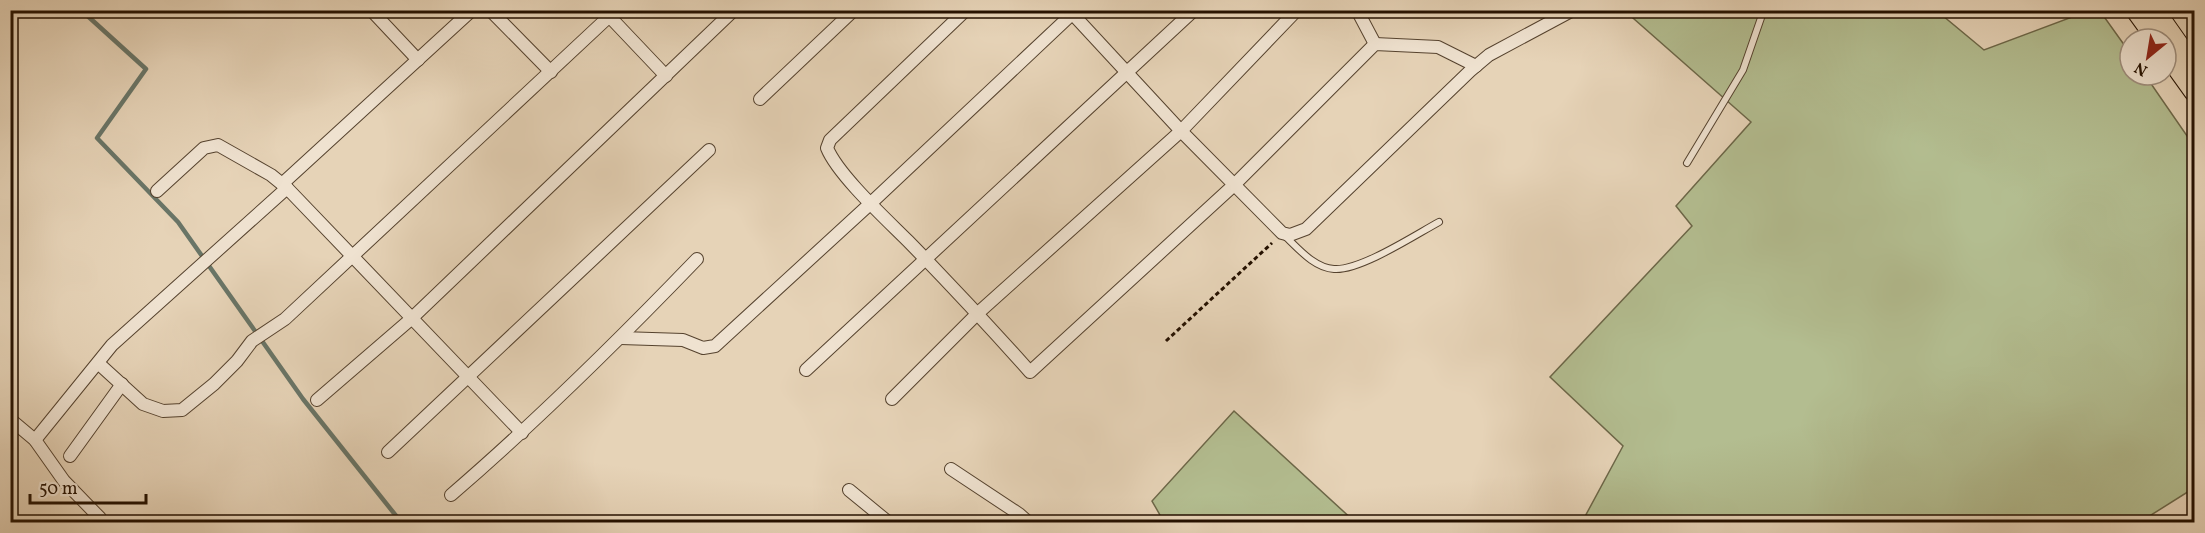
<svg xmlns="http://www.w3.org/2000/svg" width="2205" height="533" font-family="Vollkorn,serif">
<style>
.green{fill:#b3bd90;stroke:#6c6748;stroke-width:1.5}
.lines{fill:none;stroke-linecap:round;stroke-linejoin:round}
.stream{stroke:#697567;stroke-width:4.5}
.service-casing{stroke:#55422e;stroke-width:8}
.minor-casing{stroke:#55422e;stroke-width:14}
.primary-casing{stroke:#251100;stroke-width:22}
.path{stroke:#251100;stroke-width:3;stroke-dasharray:4.5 3;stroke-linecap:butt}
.service{stroke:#efe2d0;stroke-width:6}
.minor{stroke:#efe2d0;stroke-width:12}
.primary{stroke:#e6d3b7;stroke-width:20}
</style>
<rect width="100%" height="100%" fill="#e6d3b7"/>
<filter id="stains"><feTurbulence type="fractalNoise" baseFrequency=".00333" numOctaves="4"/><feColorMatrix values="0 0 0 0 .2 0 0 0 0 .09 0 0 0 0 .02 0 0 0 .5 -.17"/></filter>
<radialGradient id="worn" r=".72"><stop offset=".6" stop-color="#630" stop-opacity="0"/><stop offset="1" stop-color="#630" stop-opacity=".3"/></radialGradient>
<g class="green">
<path d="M1625,11H1937L1984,50L2088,11H2100L2130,53V75H2145L2194,146V488L2140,522H1582L1623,446L1550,377L1692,226L1676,206L1751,122Z"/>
<path d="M1234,411L1355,522H1164L1152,501Z"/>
</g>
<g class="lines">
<path class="stream" d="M81,10L146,69L97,138L178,222L303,399L401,522"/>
<defs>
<g id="service">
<path d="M1687,163L1743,70L1762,15L1779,10"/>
<path d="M1285,236C1298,248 1314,268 1334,269C1360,271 1415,235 1439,222"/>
</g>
<g id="minor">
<path d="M371,10L418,60"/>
<path d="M490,10L551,72"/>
<path d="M966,10L830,140L827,148C838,175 886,219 908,241C950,284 990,327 1030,372L1234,185L1375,44L1438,47L1476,66"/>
<path d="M1069,10L1181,131L1282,233L1290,235L1306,229L1470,71L1489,55L1573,10"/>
<path d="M1357,10L1375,44"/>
<path d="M610,17L666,76"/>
<path d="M760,99L854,10"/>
<path d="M282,184L472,10"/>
<path d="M157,191L204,148L218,145L271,175L287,188L522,433"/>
<path d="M621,338L683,340L703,348L715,346L871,203L1072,14"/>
<path d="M98,363L143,404L163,411L182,410L214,384L237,361L252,341L285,319L616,10"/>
<path d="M806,370L1194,10"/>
<path d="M892,399L978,313L1181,131L1297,10"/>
<path d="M317,400L411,319L734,10"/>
<path d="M10,419L35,440L64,481L100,518"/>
<path d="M35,440L112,345L287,188"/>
<path d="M388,452L709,150"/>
<path d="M70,456L122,384"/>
<path d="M951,469L1019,514L1028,522"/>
<path d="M849,490L888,522"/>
<path d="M451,495C537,421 618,341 697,259"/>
</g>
<g id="primary">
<path d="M2136,10L2157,39"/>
<path d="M2154,10L2194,67"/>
<path d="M2166,52L2194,91"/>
</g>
</defs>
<use href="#service" class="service-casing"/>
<use href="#minor" class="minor-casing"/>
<use href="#primary" class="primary-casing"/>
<path class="path" d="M1166,341L1272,243"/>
<use href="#service" class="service"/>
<use href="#minor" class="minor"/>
<use href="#primary" class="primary"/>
</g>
<rect width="2205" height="533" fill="none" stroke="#e6d3b7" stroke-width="36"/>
<rect x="12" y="12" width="2181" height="509" fill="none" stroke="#251100" stroke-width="3"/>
<rect x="18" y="18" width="2169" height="497" fill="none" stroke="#251100" stroke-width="1.5"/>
<g transform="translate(2148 57) rotate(210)"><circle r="28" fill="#efe2d0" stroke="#9e8e7d" stroke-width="1.5"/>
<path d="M0-4.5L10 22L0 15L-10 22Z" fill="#8f2418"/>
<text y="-9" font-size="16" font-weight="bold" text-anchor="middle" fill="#251100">N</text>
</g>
<path d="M30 494v9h116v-9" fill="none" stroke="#251100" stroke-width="3"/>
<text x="39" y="494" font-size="18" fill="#251100" stroke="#efe2d0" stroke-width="4.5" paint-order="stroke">50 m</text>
<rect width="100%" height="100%" filter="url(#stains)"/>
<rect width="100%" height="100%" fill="url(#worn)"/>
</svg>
